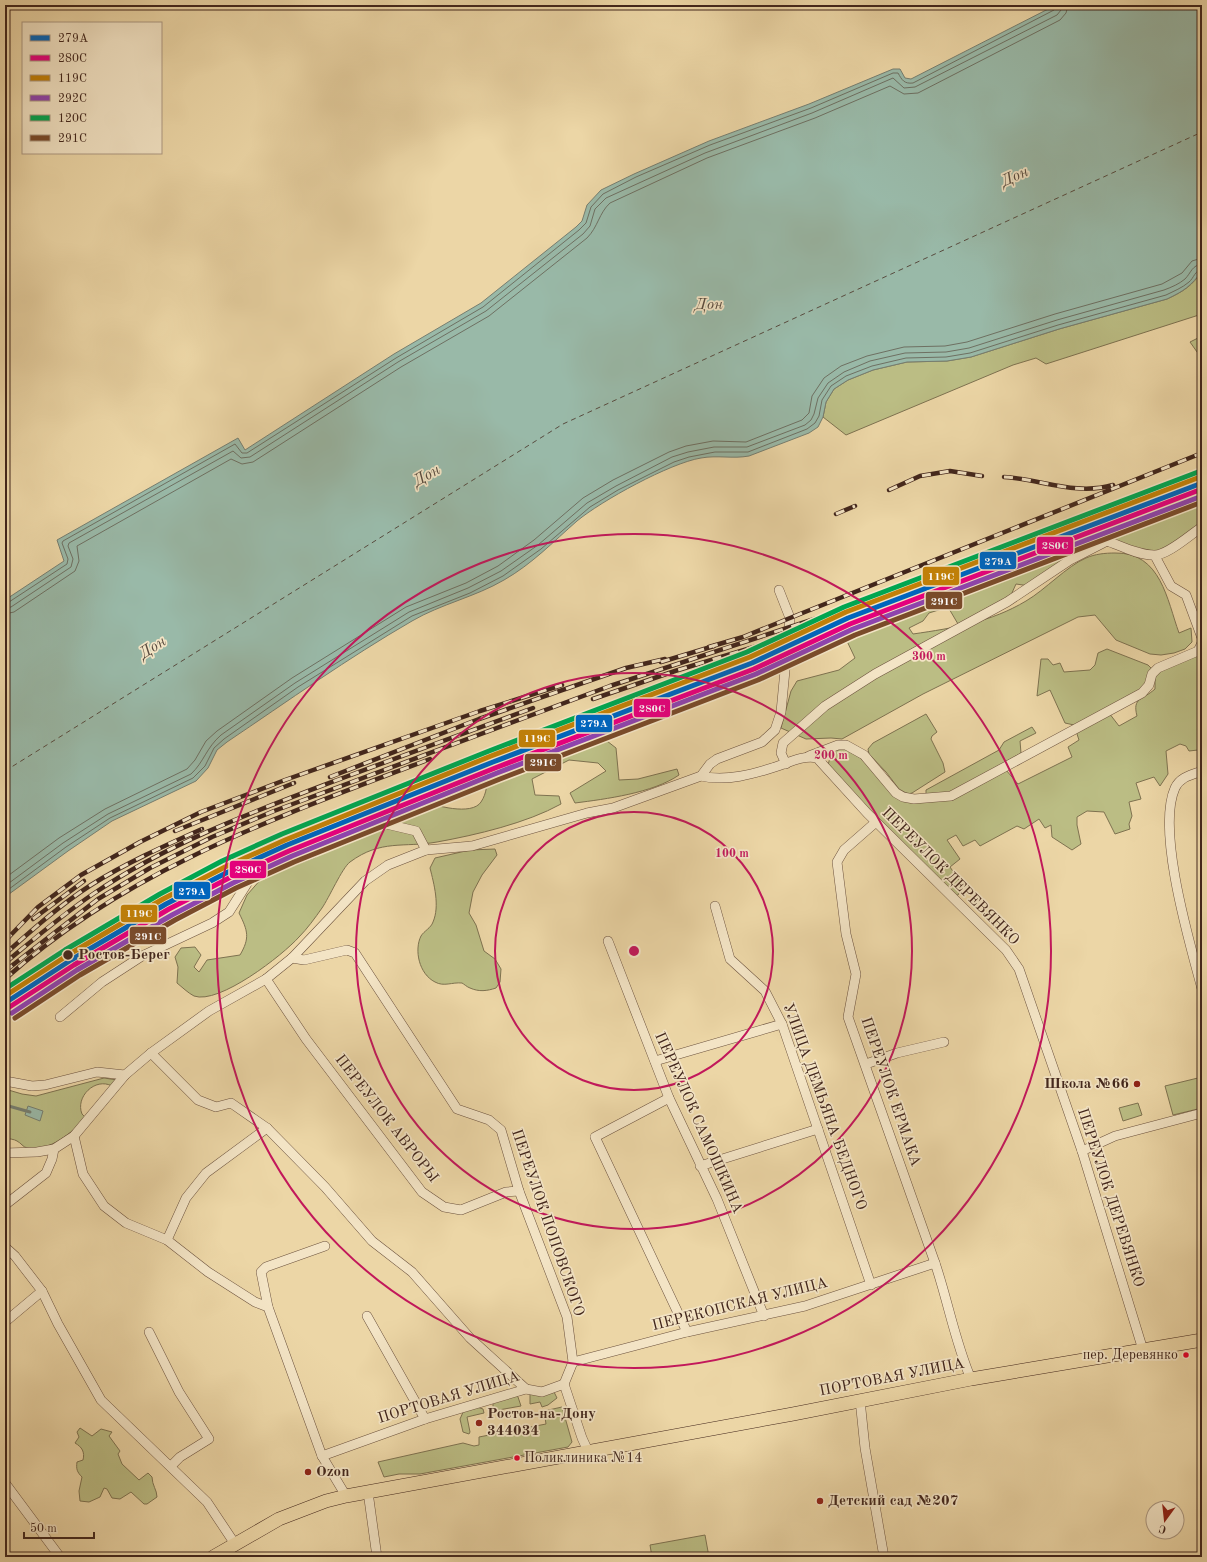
<svg xmlns="http://www.w3.org/2000/svg" width="1207" height="1562" font-family="'Old Standard TT',serif">
<style>
.green{fill:#bbbd84;stroke:#7e7250}
.water{fill:#99b9a8;stroke:#767e70}
.lines{fill:none;stroke-linecap:round;stroke-linejoin:round}
.shore{stroke:#6e7062;stroke-width:1}
.stream{stroke:#767e70;stroke-width:3}
.ferry{stroke:#584b3f;stroke-width:1;stroke-dasharray:5 4;stroke-linecap:butt}
.street-casing{stroke:#6c523e;stroke-width:10}
.primary-casing{stroke:#42261c;stroke-width:14}
.street{stroke:#f3e4c5;stroke-width:9}
.primary{stroke:#ecd6a6;stroke-width:13}
.rail-casing{stroke:#42261c;stroke-width:4.5}
.rail{stroke:#f3e4c5;stroke-width:3;stroke-dasharray:9;stroke-linecap:butt}
.rail-1-casing{stroke:#f3e4c5;stroke-width:8}
.rail-2-casing{stroke:#f3e4c5;stroke-width:8}
.rail-3-casing{stroke:#f3e4c5;stroke-width:8}
.rail-4-casing{stroke:#f3e4c5;stroke-width:8}
.rail-5-casing{stroke:#f3e4c5;stroke-width:8}
.rail-6-casing{stroke:#f3e4c5;stroke-width:8}
.rail-1{stroke:#0065bd;stroke-width:5}
.rail-2{stroke:#e5007d;stroke-width:5}
.rail-3{stroke:#c18008;stroke-width:5}
.rail-4{stroke:#8e44ad;stroke-width:5}
.rail-5{stroke:#00a651;stroke-width:5}
.rail-6{stroke:#7a4b2a;stroke-width:5}
.ring{fill:none;stroke:#c2185b;stroke-width:2}
.stop-dot{fill:#42261c;stroke:#f3e4c5;stroke-width:1.5}
.poi-dot{fill:#8f2418;stroke:#f3e4c5;stroke-width:1.5}
.bus-dot{fill:#e4002b;stroke:#f3e4c5;stroke-width:1.5}
.labels{text-anchor:middle;dominant-baseline:central;stroke-width:3.5;stroke-linejoin:round;paint-order:stroke}
.bus-label{font-size:14px;fill:#42261c;stroke:#f3e4c5;text-anchor:end}
.street-label{font-size:15px;fill:#42261c;stroke:#f3e4c5}
.stop-label{font-size:15px;font-weight:bold;fill:#42261c;stroke:#f3e4c5;text-anchor:start}
.poi-label{font-size:15px;font-weight:bold;fill:#42261c;stroke:#f3e4c5;text-anchor:start}
.water-label{font-size:16px;font-style:italic;fill:#584b3f;stroke:#f3e4c5}
.centre{fill:#c2185b;stroke:#f3e4c5;stroke-width:2}
.ring-label{font-size:12px;text-anchor:middle;font-weight:bold;fill:#c2185b;stroke:#f3e4c5;stroke-width:3.5;stroke-linejoin:round;paint-order:stroke}
.line-badge{stroke:#f3e4c5;stroke-width:1.5}
.badge-label{font-size:11px;text-anchor:middle;font-weight:bold;fill:#fff}
</style>
<rect width="100%" height="100%" fill="#ecd6a6"/>
<filter id="stains"><feTurbulence type="fractalNoise" baseFrequency=".005" numOctaves="4"/><feColorMatrix values="0 0 0 0 .2 0 0 0 0 .09 0 0 0 0 .02 0 0 0 .5 -.17"/></filter>
<radialGradient id="worn" r=".72"><stop offset=".6" stop-color="#630" stop-opacity="0"/><stop offset="1" stop-color="#630" stop-opacity=".3"/></radialGradient>
<g class="green">
<path d="M1202,271V314L1046,364L1036,358L1013,365L846,435L823,417L826,402L834,389L848,380L873,370L907,362L947,361L971,357L1059,329L1167,299C1184,291 1192,286 1202,271Z"/>
<path d="M1202,336V359L1190,342Z"/>
<path d="M1202,496V527L1155,556L1107,541L1030,586L1016,584L1011,595L958,624L948,607L929,613L923,621L909,628L913,634C954,628 991,622 1026,601C1045,590 1067,566 1086,558C1095,554 1105,553 1115,553C1161,552 1167,600 1179,633L1191,628L1192,642L1185,649L1174,653L1161,655L1150,654L1116,640L1095,615L1078,617L923,694L842,739L831,738L806,739L781,728L791,691L797,681L839,670L855,658L846,639L862,629L875,625L879,629L895,623L890,611L1078,540Z"/>
<path d="M1107,649L1148,665L1152,669L1147,684L1140,691L1074,725L1065,723L1050,690L1037,696L1041,659H1048L1053,665L1060,663L1064,672L1090,670L1095,665L1098,653Z"/>
<path d="M1202,653V741H1199L1198,750L1189,751L1186,746L1180,744L1166,751L1168,774L1160,786L1154,777L1136,783L1141,799L1129,802L1132,816L1129,824L1130,829L1115,834L1104,812L1087,811L1077,817V825L1081,844L1072,850L1052,837L1051,825L1045,828L1039,819L1024,829L1017,826L980,846L975,840L963,846L956,835L947,840L960,859L950,867L963,886L958,895L954,896L878,820L828,765L831,754L836,750L845,749L859,757L874,770L893,794L928,801L1006,770L1018,784L1072,757L1068,747L1079,740L1076,731L1109,713L1119,726L1137,716C1132,697 1143,700 1155,689V675L1160,671Z"/>
<path d="M926,714L937,732L932,736L931,739L943,763L945,772L912,793L908,794L899,789L886,772L869,754L868,749L873,743Z"/>
<path d="M1032,727L1036,733L1020,741L1021,753L951,793L926,794V790L999,750L1004,742Z"/>
<path d="M595,740L607,741L616,748L619,780L638,779L677,769L679,775C653,793 606,799 575,803L570,793L606,771L598,763L569,760L532,779L535,795L559,796L561,804C527,823 476,835 437,842C404,848 381,839 350,862C342,868 329,898 322,908C315,918 307,929 299,937C283,955 219,1005 194,996C188,993 182,987 177,983L178,967L175,957L181,948L195,947L201,955L194,967L199,972L207,960L240,955C250,938 248,931 239,913L247,895L262,878L316,857L325,840L422,800C434,806 472,816 481,802C487,793 487,784 487,775L571,742Z"/>
<path d="M495,849L497,855L482,875L473,892L469,913L476,925L484,951L495,959L501,969L500,982L496,988C487,991 479,992 470,988C467,987 464,984 462,983C452,982 444,987 435,982C419,974 414,950 421,936C424,931 431,928 433,922C440,906 434,884 430,868L435,858L470,850Z"/>
<path d="M1202,1077V1108L1173,1115L1165,1086Z"/>
<path d="M104,1078L117,1080L112,1086C95,1077 75,1097 82,1114L85,1117C73,1133 49,1152 27,1148C23,1147 21,1143 17,1141C14,1139 9,1139 5,1138V1089L22,1094L36,1096Z"/>
<path d="M1138,1103L1142,1115L1123,1121L1119,1108Z"/>
<path d="M553,1390L557,1398L548,1405L542,1407L540,1402L530,1404V1391Z"/>
<path d="M516,1395L518,1397L521,1406L493,1411V1401Z"/>
<path d="M477,1407L483,1409L484,1413L467,1417L470,1432L469,1434L463,1432L460,1419L464,1410Z"/>
<path d="M562,1407L572,1442L568,1447L420,1474H399L384,1477L378,1462L463,1443L474,1446L479,1445V1437L546,1424L544,1411Z"/>
<path d="M80,1428L92,1436L101,1429L112,1432L109,1436L120,1451L118,1454L122,1464L139,1480L148,1473L152,1477C152,1485 157,1490 157,1497L147,1504H144L131,1492L120,1499L112,1498L107,1489L104,1488L100,1497L89,1502L80,1501L79,1491L82,1477C77,1472 76,1469 77,1462L83,1460C85,1452 82,1447 75,1443L79,1437L77,1432Z"/>
<path d="M705,1535L709,1557H652L650,1545Z"/>
</g>
<g class="water">
<path d="M1056,5H1202V271C1191,286 1184,291 1167,299L1059,329L971,357L947,361L907,362L873,370L848,380L834,389L826,402L823,417L818,427L809,433L749,456C733,459 717,455 701,458C670,463 601,501 577,521C553,542 532,564 504,580C475,597 441,604 412,621C348,658 288,701 227,742L217,750L208,768L196,781L112,821L68,851L5,897V600L64,561L57,540L238,438L245,450L394,354L481,303L576,227L582,221L587,205L601,190L634,174L709,141L809,104L893,69H900L905,78L911,79Z"/>
<path d="M28,1106L43,1111L40,1121L25,1115Z"/>
</g>
<g class="lines">
<g class="shore">
<path d="M5,603L9,602L67,564L68,559L62,543L63,541L235,444L242,453H247L396,358L483,307L579,230L586,223L591,207L603,194L636,177L710,145L811,108L893,73H898C902,80 904,84 913,83L1054,10L1057,5"/>
<path d="M5,608L11,607L71,567L73,559L68,546L69,543L233,451L241,458L250,457L398,362L486,311L583,234L590,226L595,209L606,198L705,153L812,113L893,78L904,88L915,87L1057,15L1061,10L1062,5"/>
<path d="M5,614L14,612L75,571L79,561L77,546L231,459L242,464L253,462L401,367L489,316L587,238C598,227 599,213 610,203L707,158L815,118L890,86L904,94L918,93L1060,20L1066,13L1068,5"/>
<path d="M5,878L59,838L105,809L187,769L195,760L206,741L217,731L292,678L406,607L466,583L498,566L534,540L583,498L613,480L669,452L686,446L713,441L746,442L802,420L809,413L812,396L824,378L841,366L867,356L904,347L945,346L967,342L1055,314L1162,284L1182,273L1192,261L1202,258"/>
<path d="M5,886L63,843L108,814L191,774C204,762 206,748 221,735L295,683L409,612L468,588L501,571L538,545L587,503L616,486L672,457L688,452L714,447H747L805,425L811,420L814,414L818,398L828,383L844,372L870,361L905,353L946,352L969,348L1057,320L1164,290C1172,287 1179,284 1185,279C1191,273 1192,265 1202,264"/>
<path d="M5,892L66,847L110,818L193,778L205,766L214,748L224,739L298,687L412,616L470,593L503,576L541,549L590,507L618,490L674,462L689,457L715,452H748L807,429L815,423L819,416L822,400L831,386L846,376L872,366L906,358L946,357L970,353L1058,325L1166,295C1174,291 1182,288 1189,282C1194,278 1195,270 1202,269"/>
</g>
<path class="stream" d="M5,1105L30,1112"/>
<path class="ferry" d="M5,771L563,424L1202,132"/>
<defs>
<g id="street">
<path d="M1155,556L1171,586L1186,595L1202,638"/>
<path d="M809,756L838,745H846L864,755L896,793L903,797L914,799L951,796L1142,693L1149,685L1152,674L1158,668L1198,651L1202,643"/>
<path d="M786,764L781,753L783,743L825,706L875,674L1007,602L1070,560L1107,541C1121,546 1138,555 1154,555C1167,556 1191,534 1202,527"/>
<path d="M1202,771C1191,775 1180,777 1175,788C1156,830 1190,944 1202,989"/>
<path d="M701,776L710,764L717,759L762,742L775,730L781,712L790,618L779,590"/>
<path d="M876,822L844,850L837,862L846,934L856,974L848,1017L935,1263C948,1301 955,1342 971,1379"/>
<path d="M715,906L730,959L765,991L782,1024L871,1285"/>
<path d="M608,941L669,1098L717,1199L764,1316"/>
<path d="M292,958L304,960L347,950L355,953L457,1109L489,1120L501,1130L519,1191L567,1317L573,1362"/>
<path d="M266,979L306,1039L422,1192L444,1207L461,1210L506,1192L519,1191"/>
<path d="M60,1017L102,982L142,956L212,923L229,912L255,871L343,841L382,823L416,831L426,850"/>
<path d="M151,1053L198,1100L216,1107L231,1103L267,1128L325,1187L372,1241L412,1272L470,1338L526,1389"/>
<path d="M655,1061L782,1024"/>
<path d="M866,1064L897,1053L944,1042"/>
<path d="M5,1081L32,1086L45,1085L97,1072L125,1075"/>
<path d="M669,1098L595,1137L687,1332"/>
<path d="M74,1136L83,1174L104,1206L126,1223L167,1240L208,1272L255,1302L268,1307L322,1456L346,1496"/>
<path d="M1082,1151L1115,1136L1202,1113"/>
<path d="M5,1153L37,1152L54,1149L74,1136L125,1075L151,1053L209,1011L266,979L292,958L365,881L388,865L426,850L472,846L587,813L613,808L701,776C726,782 754,774 778,766C790,762 804,755 817,758L867,813L1006,950L1019,969L1082,1151L1143,1350"/>
<path d="M700,1166L818,1129"/>
<path d="M5,1205L46,1173L52,1159L54,1149"/>
<path d="M167,1240L186,1198L206,1173L267,1128"/>
<path d="M5,1247L15,1256L42,1291L58,1324L101,1400L207,1502L235,1544"/>
<path d="M268,1307L261,1272L266,1267L325,1246"/>
<path d="M367,1316L425,1419"/>
<path d="M5,1322L42,1291"/>
<path d="M149,1332L179,1392L209,1439L180,1457L171,1466"/>
<path d="M564,1384L573,1362L687,1332L805,1306L935,1263"/>
<path d="M564,1384L582,1438L588,1451"/>
<path d="M860,1400L865,1448L884,1557"/>
<path d="M322,1456L425,1419L526,1389L542,1392L564,1384"/>
<path d="M5,1483L60,1557"/>
<path d="M368,1492L377,1557"/>
</g>
<path id="primary" d="M213,1557L279,1519L326,1501L346,1496L793,1414L971,1379L1202,1340"/>
</defs>
<use href="#street" class="street-casing"/>
<use href="#primary" class="primary-casing"/>
<use href="#street" class="street"/>
<use href="#primary" class="primary"/>
<defs>
<g id="rail">
<path d="M1004,477C1040,479 1076,496 1113,485"/>
<path d="M889,490L920,476L950,471L982,476"/>
<path d="M836,514L855,506"/>
<path d="M709,647L743,637L790,618L1202,453"/>
<path d="M661,662L714,646"/>
<path d="M593,699L675,671L780,639"/>
<path d="M330,777L479,719L626,668L665,659"/>
<path d="M175,831L294,783"/>
<path d="M33,919L84,881"/>
<path d="M5,941L38,907L81,875L140,842L201,812L285,780L480,711L562,685"/>
<path d="M5,954C32,930 60,905 91,885C126,863 164,846 202,829"/>
<path d="M5,963C34,939 62,915 93,894C168,843 255,811 340,779C404,755 468,732 533,708"/>
<path d="M5,971L98,899L150,868L212,837L274,811L610,686L903,590L1067,526"/>
<path d="M5,979C129,868 278,817 430,759"/>
</g>
</defs>
<use href="#rail" class="rail-casing"/>
<use href="#rail" class="rail"/>
<defs>
<path id="rail-1" d="M5,1003L71,960L166,904L228,872L287,845L493,762L752,663L848,618L1202,483"/>
<path id="rail-2" d="M8,1008L74,965L169,909L231,877L289,851L495,768L754,669L850,624L1202,489"/>
<path id="rail-3" d="M5,996L68,955L163,899L225,867L285,840L491,756L750,657L846,612L1200,477"/>
<path id="rail-4" d="M12,1013L77,970L172,915L233,883L292,856L497,773L756,674L853,629L1202,496"/>
<path id="rail-5" d="M5,989L65,950L160,894L222,861L282,834L489,751L747,652L844,607L1198,472"/>
<path id="rail-6" d="M15,1018L80,975L175,920L236,888L294,862L500,779L758,680L855,635L1202,502"/>
</defs>
<use href="#rail-1" class="rail-1-casing"/>
<use href="#rail-2" class="rail-2-casing"/>
<use href="#rail-3" class="rail-3-casing"/>
<use href="#rail-4" class="rail-4-casing"/>
<use href="#rail-5" class="rail-5-casing"/>
<use href="#rail-6" class="rail-6-casing"/>
<use href="#rail-1" class="rail-1"/>
<use href="#rail-2" class="rail-2"/>
<use href="#rail-3" class="rail-3"/>
<use href="#rail-4" class="rail-4"/>
<use href="#rail-5" class="rail-5"/>
<use href="#rail-6" class="rail-6"/>
</g>
<g class="ring">
<circle cx="634" cy="951" r="139"/>
<circle cx="634" cy="951" r="278"/>
<circle cx="634" cy="951" r="417"/>
</g>
<circle class="stop-dot" cx="68" cy="955" r="5.5"/>
<g class="poi-dot">
<circle cx="1137" cy="1084" r="4"/>
<circle cx="479" cy="1423" r="4"/>
<circle cx="308" cy="1472" r="4"/>
<circle cx="820" cy="1501" r="4"/>
</g>
<g class="bus-dot">
<circle cx="1186" cy="1355" r="3.5"/>
<circle cx="517" cy="1458" r="3.5"/>
</g>
<g class="labels">
<g class="bus-label">
<text x="1178" y="1355">пер. Деревянко</text>
<text x="524" y="1458" text-anchor="start">Поликлиника №14</text>
</g>
<g class="street-label">
<text transform="translate(950 877) rotate(45)">ПЕРЕУЛОК ДЕРЕВЯНКО</text>
<text transform="translate(890 1092) rotate(71)">ПЕРЕУЛОК ЕРМАКА</text>
<text transform="translate(824 1107) rotate(70)">УЛИЦА ДЕМЬЯНА БЕДНОГО</text>
<text transform="translate(386 1119) rotate(52)">ПЕРЕУЛОК АВРОРЫ</text>
<text transform="translate(698 1123) rotate(66)">ПЕРЕУЛОК САМОШКИНА</text>
<text transform="translate(1110 1198) rotate(72)">ПЕРЕУЛОК ДЕРЕВЯНКО</text>
<text transform="translate(547 1223) rotate(71)">ПЕРЕУЛОК ПОПОВСКОГО</text>
<text transform="translate(740 1305) rotate(-14)">ПЕРЕКОПСКАЯ УЛИЦА</text>
<text transform="translate(892 1378) rotate(-11)">ПОРТОВАЯ УЛИЦА</text>
<text transform="translate(449 1398) rotate(-17)">ПОРТОВАЯ УЛИЦА</text>
</g>
<g class="stop-label">
<text x="78" y="955">Ростов-Берег</text>
</g>
<g class="poi-label">
<text x="1129" y="1084" text-anchor="end">Школа №66</text>
<text x="487" y="1414">Ростов-на-Дону<tspan x="487" dy="17">344034</tspan></text>
<text x="316" y="1472">Ozon</text>
<text x="828" y="1501">Детский сад №207</text>
</g>
<g class="water-label">
<text transform="translate(1015 177) rotate(-24)">Дон</text>
<text x="709" y="305">Дон</text>
<text transform="translate(427 476) rotate(-30)">Дон</text>
<text transform="translate(153 648) rotate(-33)">Дон</text>
</g>
</g>
<circle cx="634" cy="951" r="6" class="centre"/>
<g class="ring-label">
<text x="929" y="660">300 m</text>
<text x="831" y="759">200 m</text>
<text x="732" y="857">100 m</text>
</g>
<g class="line-badge">
<rect x="1036" y="536" width="38" height="19" rx="4" fill="#e5007d"/>
<rect x="979" y="551" width="38" height="19" rx="4" fill="#0065bd"/>
<rect x="922" y="566" width="38" height="20" rx="4" fill="#c18008"/>
<rect x="925" y="591" width="38" height="19" rx="4" fill="#7a4b2a"/>
<rect x="633" y="698" width="38" height="20" rx="4" fill="#e5007d"/>
<rect x="575" y="714" width="38" height="19" rx="4" fill="#0065bd"/>
<rect x="518" y="729" width="38" height="19" rx="4" fill="#c18008"/>
<rect x="524" y="753" width="38" height="19" rx="4" fill="#7a4b2a"/>
<rect x="229" y="860" width="38" height="19" rx="4" fill="#e5007d"/>
<rect x="173" y="881" width="38" height="19" rx="4" fill="#0065bd"/>
<rect x="120" y="904" width="38" height="19" rx="4" fill="#c18008"/>
<rect x="129" y="926" width="38" height="19" rx="4" fill="#7a4b2a"/>
</g>
<g class="badge-label">
<text x="1055" y="549">280С</text>
<text x="998" y="565">279А</text>
<text x="941" y="580">119С</text>
<text x="944" y="605">291С</text>
<text x="652" y="712">280С</text>
<text x="594" y="727">279А</text>
<text x="537" y="742">119С</text>
<text x="543" y="766">291С</text>
<text x="248" y="873">280С</text>
<text x="192" y="895">279А</text>
<text x="139" y="917">119С</text>
<text x="148" y="940">291С</text>
</g>
<rect width="1207" height="1562" fill="none" stroke="#ecd6a6" stroke-width="20"/>
<rect x="6" y="6" width="1195" height="1550" fill="none" stroke="#42261c" stroke-width="2"/>
<rect x="10" y="10" width="1187" height="1542" fill="none" stroke="#42261c"/>
<rect x="22" y="22" width="140" height="132" fill="#f3e4c5" stroke="#ac9881"/>
<rect x="30" y="35" width="20" height="6" fill="#0065bd" stroke="#ac9881"/>
<text x="58" y="42" font-size="12" fill="#42261c">279А</text>
<rect x="30" y="55" width="20" height="6" fill="#e5007d" stroke="#ac9881"/>
<text x="58" y="62" font-size="12" fill="#42261c">280С</text>
<rect x="30" y="75" width="20" height="6" fill="#c18008" stroke="#ac9881"/>
<text x="58" y="82" font-size="12" fill="#42261c">119С</text>
<rect x="30" y="95" width="20" height="6" fill="#8e44ad" stroke="#ac9881"/>
<text x="58" y="102" font-size="12" fill="#42261c">292С</text>
<rect x="30" y="115" width="20" height="6" fill="#00a651" stroke="#ac9881"/>
<text x="58" y="122" font-size="12" fill="#42261c">120С</text>
<rect x="30" y="135" width="20" height="6" fill="#7a4b2a" stroke="#ac9881"/>
<text x="58" y="142" font-size="12" fill="#42261c">291С</text>
<g transform="translate(1165 1520) rotate(195)"><circle r="19" fill="#f3e4c5" stroke="#ac9881"/>
<path d="M0-3L7 15L0 10L-7 15Z" fill="#8f2418"/>
<text y="-6" font-size="11" font-weight="bold" text-anchor="middle" fill="#42261c">С</text>
</g>
<path d="M24 1532v6h70v-6" fill="none" stroke="#42261c" stroke-width="2"/>
<text x="30" y="1532" font-size="12" fill="#42261c" stroke="#f3e4c5" stroke-width="3" paint-order="stroke">50 m</text>
<rect width="100%" height="100%" filter="url(#stains)"/>
<rect width="100%" height="100%" fill="url(#worn)"/>
</svg>
